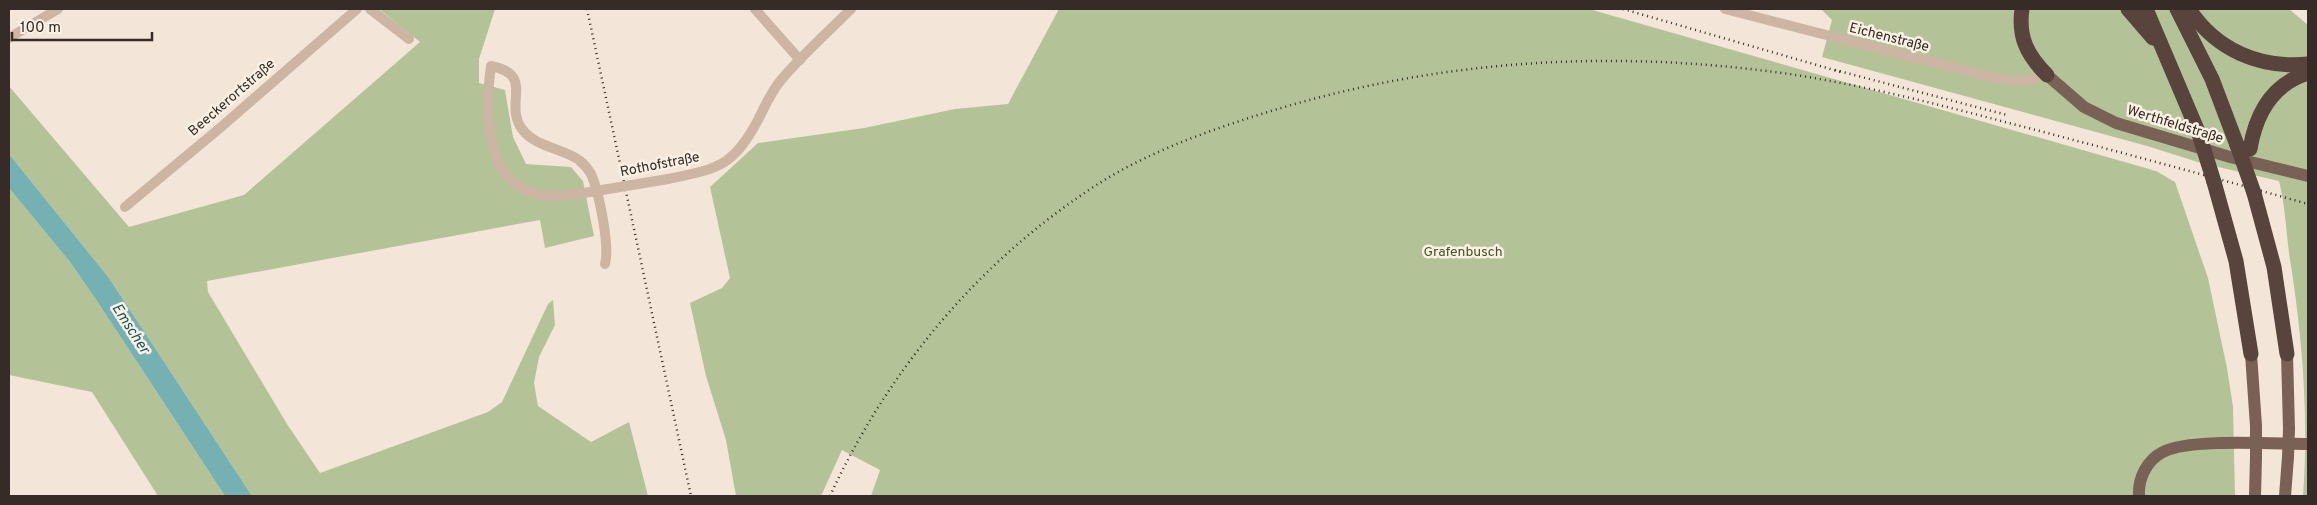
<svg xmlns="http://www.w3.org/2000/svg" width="2317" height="505" font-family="Overpass,sans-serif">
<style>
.green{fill:#b4c397}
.water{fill:#75b0b2}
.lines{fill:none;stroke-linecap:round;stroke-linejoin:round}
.minor{stroke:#ccb5a3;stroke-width:10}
.primary{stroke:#796155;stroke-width:12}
.motorway{stroke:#58443c;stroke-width:15}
.rail{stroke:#362b26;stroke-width:2.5;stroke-dasharray:1 4;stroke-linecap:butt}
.minor-bridge{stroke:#ccb5a3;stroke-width:10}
.primary-bridge{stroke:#796155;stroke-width:12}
.motorway-bridge{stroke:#58443c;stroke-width:15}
.labels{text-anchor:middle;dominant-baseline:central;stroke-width:5;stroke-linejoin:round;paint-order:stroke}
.street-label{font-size:14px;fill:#362b26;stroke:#faf0e4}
.park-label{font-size:14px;fill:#455628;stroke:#faf0e4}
.water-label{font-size:15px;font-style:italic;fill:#18565b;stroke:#faf0e4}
</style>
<rect width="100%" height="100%" fill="#f3e6d8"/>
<g class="green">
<path d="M379,9H495L479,59V83L505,90L513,137L526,164L571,167L583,181L594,236L545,248L540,220L207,281L208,292L287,424L320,473L488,412L502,402L548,304L553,300L555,325L539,357L534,383L538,406L591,442L629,422L648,496H252L109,278L9,154V86L129,227L244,195L420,42Z"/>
<path d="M1059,9H1589L2156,171L2175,182L2208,278L2227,368L2233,407L2235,496H871L880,470L842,450L821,496H736L726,440L706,376L690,303L722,288L730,278L710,187L758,143L864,128L955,109L1008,104Z"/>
<path d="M1821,9H2289L2308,25V496H2303C2309,415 2302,333 2289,253C2286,229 2285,205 2279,181L2201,163L2147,146L1822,57L1832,20Z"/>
<path d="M9,188L70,262L97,301L225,496H158L92,392L9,375Z"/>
</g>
<path class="water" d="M9,154L109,278L252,496H225L97,301L70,262L9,188Z"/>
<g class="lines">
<g class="minor">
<path d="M370,9L409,39"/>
<path d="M755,9L800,60"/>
<path d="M1725,9L1999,79L2025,81L2047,75"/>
<path d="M9,38L58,9"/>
<path d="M668,179C717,169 733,167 758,120C765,106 771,92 781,80C802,55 828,32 851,9"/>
<path d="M578,194C563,195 549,198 535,194C483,179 485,108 491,66C536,75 503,103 522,129C535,147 562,148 579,160C584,164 588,169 591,174C599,192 610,246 605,264"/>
<path d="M125,207L220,128L357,9"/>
</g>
<g class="primary">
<path d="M2047,75L2084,107L2116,123L2230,157L2308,176"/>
<path d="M2251,354L2256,426"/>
<path d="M2287,354L2289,429"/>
<path d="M2139,496C2138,478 2147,460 2163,452C2189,438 2276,444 2308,444"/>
<path d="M2255,496L2256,457"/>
<path d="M2285,496L2288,457"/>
</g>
<g class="motorway">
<path d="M2022,9C2018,37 2027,55 2047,75"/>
<path d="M2128,9L2153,38"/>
<path d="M2146,9L2199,134"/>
<path d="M2177,9L2212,79L2237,145"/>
<path d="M2189,9C2216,50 2260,69 2308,64"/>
<path d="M2250,149C2256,113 2272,84 2308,73"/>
<path d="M2214,182L2236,261L2251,354"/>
<path d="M2254,193L2274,267L2287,354"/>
</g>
<g class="rail">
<path d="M587,9L691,496"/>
<path d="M1623,9L1841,72"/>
<path d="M1835,70L2007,115"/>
<path d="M830,496C890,366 984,255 1106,179C1151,152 1202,133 1252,117C1428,60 1606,48 1789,74C1863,85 1937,104 2009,123C2109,149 2209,176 2308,204"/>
</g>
<path class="minor-bridge" d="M578,194L668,179"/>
<g class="primary-bridge">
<path d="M2256,457V426"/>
<path d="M2288,457L2289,429"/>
</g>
<g class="motorway-bridge">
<path d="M2199,134L2214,182"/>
<path d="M2237,145L2254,193"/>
</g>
</g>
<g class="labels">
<g class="street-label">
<text transform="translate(1889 38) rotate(14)">Eichenstraße</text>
<text transform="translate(232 98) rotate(-41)">Beeckerortstraße</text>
<text transform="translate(2175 125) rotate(17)">Werthfeldstraße</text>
<text transform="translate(660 165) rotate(-11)">Rothofstraße</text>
</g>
<g class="park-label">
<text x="1463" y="252">Grafenbusch</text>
</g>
<g class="water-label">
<text transform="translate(130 329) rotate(57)">Emscher</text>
</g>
</g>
<rect width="2317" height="505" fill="none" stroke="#362b26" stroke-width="20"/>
<path d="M12 32v8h140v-8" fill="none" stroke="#362b26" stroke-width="2.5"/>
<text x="20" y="32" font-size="15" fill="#362b26" stroke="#faf0e4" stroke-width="4" paint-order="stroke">100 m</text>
</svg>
